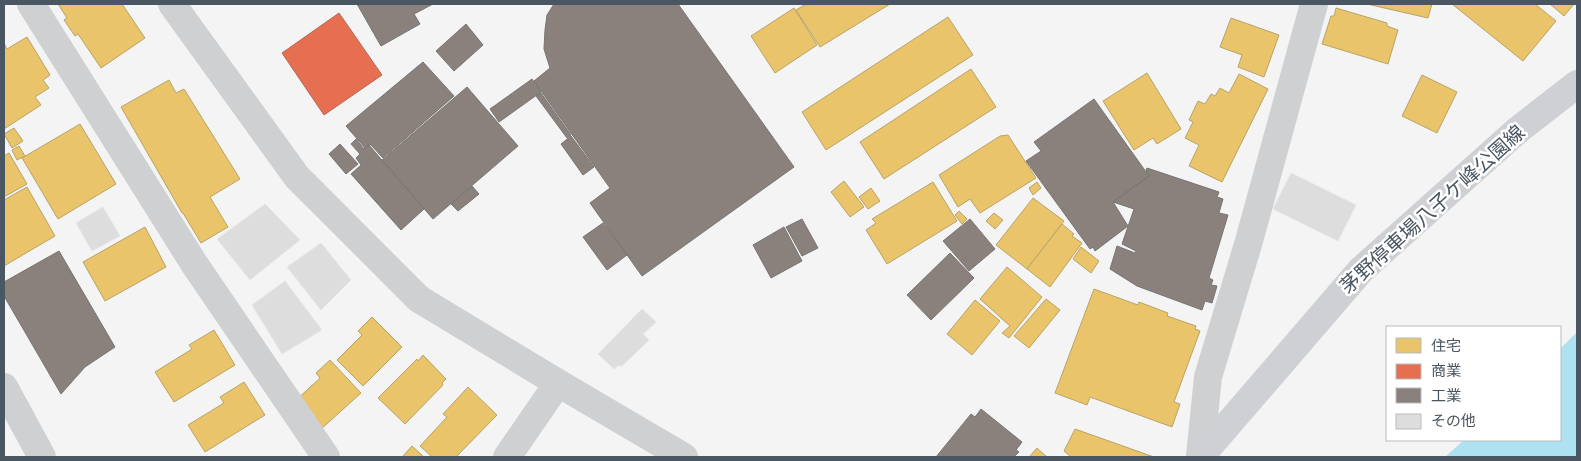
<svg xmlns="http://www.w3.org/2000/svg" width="1581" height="461" font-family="'Alegreya Sans','Noto Sans JP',sans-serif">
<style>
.water{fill:#aee2f0}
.homes{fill:#e9c46a;stroke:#b9a367}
.shops{fill:#e76f51;stroke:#b86856}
.industry{fill:#8a817c;stroke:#777474}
.building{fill:#ddddde;stroke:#e5e6e7}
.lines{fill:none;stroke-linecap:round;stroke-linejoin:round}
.minor{stroke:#ced0d2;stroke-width:28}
.tertiary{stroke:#ced0d2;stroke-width:28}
.secondary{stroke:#ced0d4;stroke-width:28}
.labels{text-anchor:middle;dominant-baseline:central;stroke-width:5;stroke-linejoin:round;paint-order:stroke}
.street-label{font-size:20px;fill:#4a5661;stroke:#fff}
</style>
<rect width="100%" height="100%" fill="#f4f4f4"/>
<path class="water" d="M1577,332V457H1445L1464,440H1560V349Z"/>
<g class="homes">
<path d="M58,4H122L145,38L101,68L78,34L75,36L64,20L67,18Z"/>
<path d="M806,4H890L820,47L796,10Z"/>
<path d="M1367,4H1432L1428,18Z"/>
<path d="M1452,4H1535L1556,21L1523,61Z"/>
<path d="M1550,4H1574L1564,16Z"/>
<path d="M794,8L817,45L775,73L751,36Z"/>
<path d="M1336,8L1387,23V26L1398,30L1388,64L1322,44L1331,16H1334Z"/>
<path d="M948,17L973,55L826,150L802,112Z"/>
<path d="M1231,18L1279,35L1264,77L1238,67L1242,55L1220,47Z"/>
<path d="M27,37L50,75L43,80L49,88L35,97L41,105L4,129V43L7,49Z"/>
<path d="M971,69L996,107L884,179L860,142Z"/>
<path d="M1147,73L1181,129L1157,144L1153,138L1134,150L1103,101Z"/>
<path d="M1239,74L1268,89L1222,182L1189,166L1199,145L1185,138L1193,122L1189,120L1198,101L1205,104L1211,94L1215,96L1220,88L1229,93Z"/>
<path d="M1422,75L1457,92L1437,133L1402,116Z"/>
<path d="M169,80L176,93L184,89L240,179L210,197L228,227L201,243L183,213H182L121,107Z"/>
<path d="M80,124L116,184L58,219L22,158Z"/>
<path d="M14,128L23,141L12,148L4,134Z"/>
<path d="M1008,135L1036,178L980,213L970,199L958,207L939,175L1000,136Z"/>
<path d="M19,146L25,156L17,160L12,150Z"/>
<path d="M9,153L27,184L4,197V156Z"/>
<path d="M844,181L864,207L850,217L831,192Z"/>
<path d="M933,182L957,221L887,264L866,230L876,223L872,219Z"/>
<path d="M1037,182L1041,188L1033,195L1029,188Z"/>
<path d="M27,187L55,236L4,266V200Z"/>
<path d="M871,188L880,201L868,209L859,197Z"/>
<path d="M1033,198L1064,221L1027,269L996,245Z"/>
<path d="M959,211L967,219L962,224L955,215Z"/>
<path d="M994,213L1003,220L995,229L986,221Z"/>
<path d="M1062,224L1074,234L1072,236L1082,243L1050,287L1027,269Z"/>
<path d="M145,227L166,267L105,301L83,262Z"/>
<path d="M1081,247L1099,261L1091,273L1073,259Z"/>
<path d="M1007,267L1042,297L1009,338L1002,333L1010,326L980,299Z"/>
<path d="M1094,289L1138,305L1139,302L1168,313L1167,316L1196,326L1195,329L1200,331L1174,402L1180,404L1172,427L1090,397L1087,405L1055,393Z"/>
<path d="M1046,299L1060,310L1029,348L1014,336Z"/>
<path d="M975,300L1000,321L972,355L947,334Z"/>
<path d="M372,317L402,347L363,386L337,360L362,335L358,331Z"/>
<path d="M214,330L235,365L174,402L155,372L192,349L189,345Z"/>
<path d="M423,355L446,379L442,383L443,385L405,424L378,398L417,359L418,361Z"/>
<path d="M330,360L361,393L320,430L294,402L320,378L316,373Z"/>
<path d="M244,382L265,415L205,452L188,425L224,403L220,397Z"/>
<path d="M468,387L497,415L456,457H432L420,446L447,417L443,414Z"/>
<path d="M1075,429L1154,457H1071L1064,451Z"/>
<path d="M412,446L424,457H402Z"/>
<path d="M1037,448L1047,457H1029Z"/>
</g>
<path class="shops" d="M339,13L382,75L324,115L282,53Z"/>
<g class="industry">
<path d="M357,4H433L414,14L420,24L381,46Z"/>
<path d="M554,4H678L794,167L642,276L590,203L610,188L534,81L550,68L544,49L545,30L547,15Z"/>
<path d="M466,24L483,45L454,71L436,51Z"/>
<path d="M423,62L454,96L383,158L370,144L365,148L346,126Z"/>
<path d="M532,79L541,92L499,122L490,109Z"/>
<path d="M467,87L518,146L433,219L382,160Z"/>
<path d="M541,93L571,135L567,138L536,96Z"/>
<path d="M1094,99L1149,176L1113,202L1128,226L1095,251L1093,247L1090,249L1026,161L1041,151L1034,142Z"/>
<path d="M571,136L594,167L583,175L561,144Z"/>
<path d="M356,139L364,149L369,145L424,209L401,230L351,174L361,165L356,158L360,154L351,144Z"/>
<path d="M340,144L358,164L346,174L329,154Z"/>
<path d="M1147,168L1219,192L1217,197L1223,199L1219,213L1228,215L1209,278L1213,280L1211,285L1217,286L1212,303L1205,301L1202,310L1137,286L1110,269L1117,246L1135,253L1136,251L1122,244L1134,209L1113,202L1149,176L1146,170Z"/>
<path d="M472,186L479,194L458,211L451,204Z"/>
<path d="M802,219L818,248L802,256L786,227Z"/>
<path d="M970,219L995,249L969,271L943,241Z"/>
<path d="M603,223L627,255L607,270L583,237Z"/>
<path d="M784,227L802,261L771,278L753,245Z"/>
<path d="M59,251L115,347L85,367L61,394L4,296V282Z"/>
<path d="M950,253L974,278L931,320L907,295Z"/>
<path d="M981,409L1022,442L1016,450L1019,452L1014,457H936L971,414L975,417Z"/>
</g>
<g class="building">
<path d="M1291,173L1356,205L1338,241L1273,209Z"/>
<path d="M265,204L300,240L250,280L217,239Z"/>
<path d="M103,207L120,236L92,251L76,223Z"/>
<path d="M321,243L351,280L321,310L287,267Z"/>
<path d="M285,281L322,330L282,354L252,305Z"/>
<path d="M642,309L656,322L643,334L649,340L621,367L619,365L614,369L598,354Z"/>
</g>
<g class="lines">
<g class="minor">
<path d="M31,4L195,265L326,457"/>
<path d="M4,387L42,457"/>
<path d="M1200,456L1208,377L1249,241L1314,4"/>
<path d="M507,457L558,383"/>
</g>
<path class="tertiary" d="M172,4L297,177L419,299L558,383L684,457"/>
<path class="secondary" d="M1200,457L1361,270L1518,130L1577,84"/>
</g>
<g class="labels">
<g class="street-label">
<text transform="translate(1433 210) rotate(-42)">茅野停車場八子ケ峰公園線</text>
</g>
</g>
<rect width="1581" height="461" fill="none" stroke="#4a5661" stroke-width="10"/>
<rect x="1386" y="326" width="175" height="115" fill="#ffffff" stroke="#b7bbc0"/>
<rect x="1396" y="338" width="25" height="15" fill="#e9c46a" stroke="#b7bbc0"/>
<text x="1431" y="351" font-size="15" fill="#4a5661">住宅</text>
<rect x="1396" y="364" width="25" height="15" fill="#e76f51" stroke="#b7bbc0"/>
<text x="1431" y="376" font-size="15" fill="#4a5661">商業</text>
<rect x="1396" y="388" width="25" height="15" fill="#8a817c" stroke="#b7bbc0"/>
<text x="1431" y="401" font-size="15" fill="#4a5661">工業</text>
<rect x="1396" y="414" width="25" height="15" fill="#ddddde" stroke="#b7bbc0"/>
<text x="1431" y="426" font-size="15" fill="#4a5661">その他</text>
</svg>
